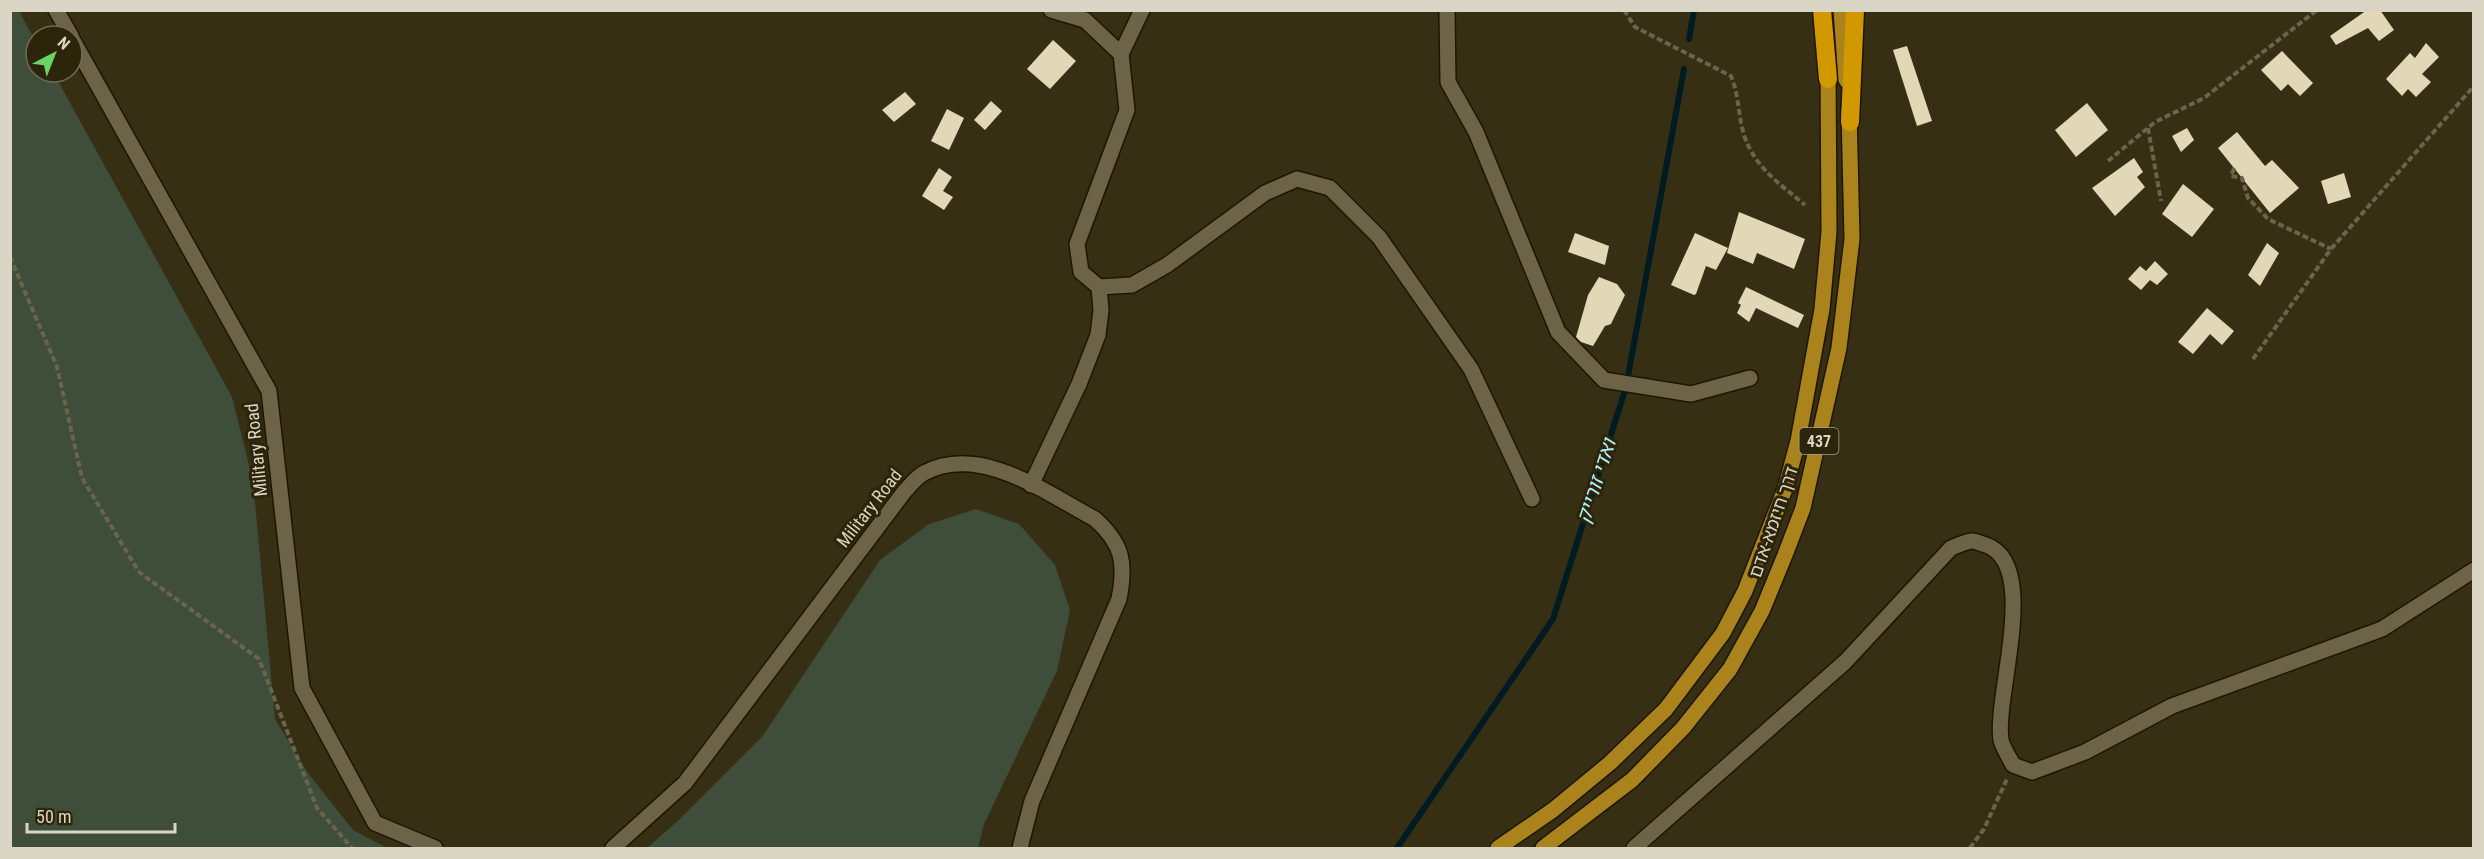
<svg xmlns="http://www.w3.org/2000/svg" width="2484" height="859" font-family="'Roboto Condensed','Noto Sans Hebrew',sans-serif">
<style>
.green{fill:#3e4e3b}
.lines{fill:none;stroke-linecap:round;stroke-linejoin:round}
.stream{stroke:#001c22;stroke-width:6}
.building{fill:#e2d8b8}
.minor-casing{stroke:#1e1600;stroke-width:18}
.major-casing{stroke:#1e1600;stroke-width:18}
.highway-casing{stroke:#1e1600;stroke-width:21}
.path{stroke:#6b644c;stroke-width:4;stroke-dasharray:6 3;stroke-linecap:butt}
.minor{stroke:#6d6447;stroke-width:15}
.major{stroke:#aa831c;stroke-width:15}
.highway{stroke:#d29800;stroke-width:18}
.labels{text-anchor:middle;dominant-baseline:central;stroke-width:6;stroke-linejoin:round;paint-order:stroke}
.shield{fill:#2d2509;stroke:#a6a08d;stroke-width:1.5}
.shield-label{font-size:16px;font-weight:bold;fill:#dad5c5}
.street-label{font-size:18px;fill:#dad5c5;stroke:#2d2509}
.water-label{font-size:20px;font-style:italic;fill:#b1eefb;stroke:#2d2509}
</style>
<rect width="100%" height="100%" fill="#372f13"/>
<g class="green">
<path d="M10,11H19L36,42V72H53L232,397L253,481L275,719L307,772L353,830L387,848H11Z"/>
<path d="M976,509L1019,524L1055,565L1070,610L1057,671L984,824L978,848H647L681,818L762,737L880,560L929,524Z"/>
</g>
<g class="lines">
<g class="stream">
<path d="M1689,39L1694,10"/>
<path d="M1397,848L1553,619L1626,387L1684,69"/>
</g>
</g>
<g class="building">
<path d="M2367,10H2380L2394,30L2379,41L2368,28L2336,45L2330,36Z"/>
<path d="M1053,40L1076,61L1050,89L1027,69Z"/>
<path d="M2426,43L2439,57L2422,74L2431,82L2416,97L2408,89L2402,96L2386,79L2410,53L2415,58Z"/>
<path d="M1907,46L1932,121L1917,126L1893,50Z"/>
<path d="M2282,51L2313,83L2300,96L2288,84L2281,91L2261,70Z"/>
<path d="M905,92L916,104L894,122L882,110Z"/>
<path d="M991,101L1002,111L985,130L974,120Z"/>
<path d="M2087,103L2108,130L2076,157L2055,130Z"/>
<path d="M947,109L964,118L949,150L931,141Z"/>
<path d="M2187,128L2194,140L2181,152L2172,136Z"/>
<path d="M2237,132L2265,166L2272,160L2299,188L2270,213L2218,148Z"/>
<path d="M2134,158L2143,172L2137,177L2145,187L2115,216L2092,188Z"/>
<path d="M939,168L952,177L943,191L953,197L944,210L922,196Z"/>
<path d="M2344,173L2351,197L2328,204L2321,181Z"/>
<path d="M2183,184L2214,209L2192,237L2162,214Z"/>
<path d="M1739,212L1805,239L1794,269L1757,253L1753,264L1727,253Z"/>
<path d="M1575,233L1609,246L1605,265L1568,252Z"/>
<path d="M1695,233L1728,248L1716,270L1706,266L1696,294L1694,295L1671,285Z"/>
<path d="M2267,243L2279,253L2260,286L2248,275Z"/>
<path d="M2155,261L2168,274L2157,285L2150,280L2141,290L2128,279L2140,266L2146,271Z"/>
<path d="M1599,277L1617,284L1625,295L1611,324L1605,326L1593,346L1581,342L1576,337L1588,295Z"/>
<path d="M1746,287L1804,315L1798,328L1756,308L1749,322L1737,313L1741,305L1738,303Z"/>
<path d="M2207,308L2234,331L2222,345L2210,334L2193,354L2178,342Z"/>
</g>
<g class="lines">
<defs>
<g id="minor">
<path d="M56,10L71,36"/>
<path d="M1051,10L1085,20L1121,54L1127,110L1077,244L1081,272L1099,287L1132,285L1167,265L1265,193L1297,179L1330,188L1379,237L1471,369L1532,499"/>
<path d="M1447,10L1448,82L1476,132L1558,332L1604,380L1691,394L1750,378"/>
<path d="M72,39L269,391L302,688L375,823L435,848"/>
<path d="M1121,54L1142,10"/>
<path d="M1031,485L1079,384L1098,335L1101,310L1099,287"/>
<path d="M613,848L685,783L904,492C910,486 916,477 924,473C980,443 1046,493 1095,519C1123,544 1126,563 1119,599L1032,801L1020,848"/>
<path d="M1634,848L1845,662L1951,548C1957,546 1966,541 1973,541C1976,541 1982,544 1986,545C2041,564 1994,697 2001,740C2003,748 2009,757 2013,765L2032,772L2085,752L2172,706L2382,629L2474,570"/>
</g>
<g id="major">
<path d="M1841,10L1846,80"/>
<path d="M1498,848L1553,810L1610,763L1666,709L1723,633L1745,591L1785,489L1798,441L1822,309L1829,232L1828,67"/>
<path d="M1543,848L1632,780L1683,728L1730,669L1762,611L1785,555L1803,508L1839,348L1852,239L1849,110"/>
</g>
<g id="highway">
<path d="M1822,10L1828,79"/>
<path d="M1850,122L1855,10"/>
</g>
</defs>
<use href="#minor" class="minor-casing"/>
<use href="#major" class="major-casing"/>
<use href="#highway" class="highway-casing"/>
<g class="path">
<path d="M1624,10L1635,27L1731,76C1739,95 1738,115 1744,135C1755,168 1780,184 1805,205"/>
<path d="M2148,128L2161,201"/>
<path d="M2108,161L2155,122L2204,98L2317,10"/>
<path d="M2234,168L2231,176L2242,178L2248,198L2268,219L2331,249"/>
<path d="M10,257L57,367L82,478L139,572L259,659L317,808L352,848"/>
<path d="M2253,359L2331,249L2474,86"/>
<path d="M1970,848L1984,829L2007,779"/>
</g>
<use href="#minor" class="minor"/>
<use href="#major" class="major"/>
<use href="#highway" class="highway"/>
</g>
<g class="labels">
<rect class="shield" x="1799.5" y="428" width="39" height="26" rx="4.5"/>
<g class="shield-label">
<text x="1819" y="441">437</text>
</g>
<g class="street-label">
<text transform="translate(256 450) rotate(-96)">Military Road</text>
<text transform="translate(869 508) rotate(-52)">Military Road</text>
<text transform="translate(1773 522) rotate(-71)">דרך חיזמא-אדם</text>
</g>
<g class="water-label">
<text transform="translate(1596 481) rotate(-72)">ואדי זורייק</text>
</g>
</g>
<rect width="2484" height="859" fill="none" stroke="#dad5c5" stroke-width="24"/>
<g transform="translate(54 54) rotate(42)"><circle r="28" fill="#2d2509" stroke="#726b54" stroke-width="1.5"/>
<path d="M0-4.5L10 22L0 15L-10 22Z" fill="#67d466"/>
<text y="-9" font-size="16" font-weight="bold" text-anchor="middle" fill="#dad5c5">N</text>
</g>
<path d="M27 823v9h148v-9" fill="none" stroke="#dad5c5" stroke-width="3"/>
<text x="36" y="823" font-size="18" fill="#dad5c5" stroke="#2d2509" stroke-width="4.5" paint-order="stroke">50 m</text>
</svg>
